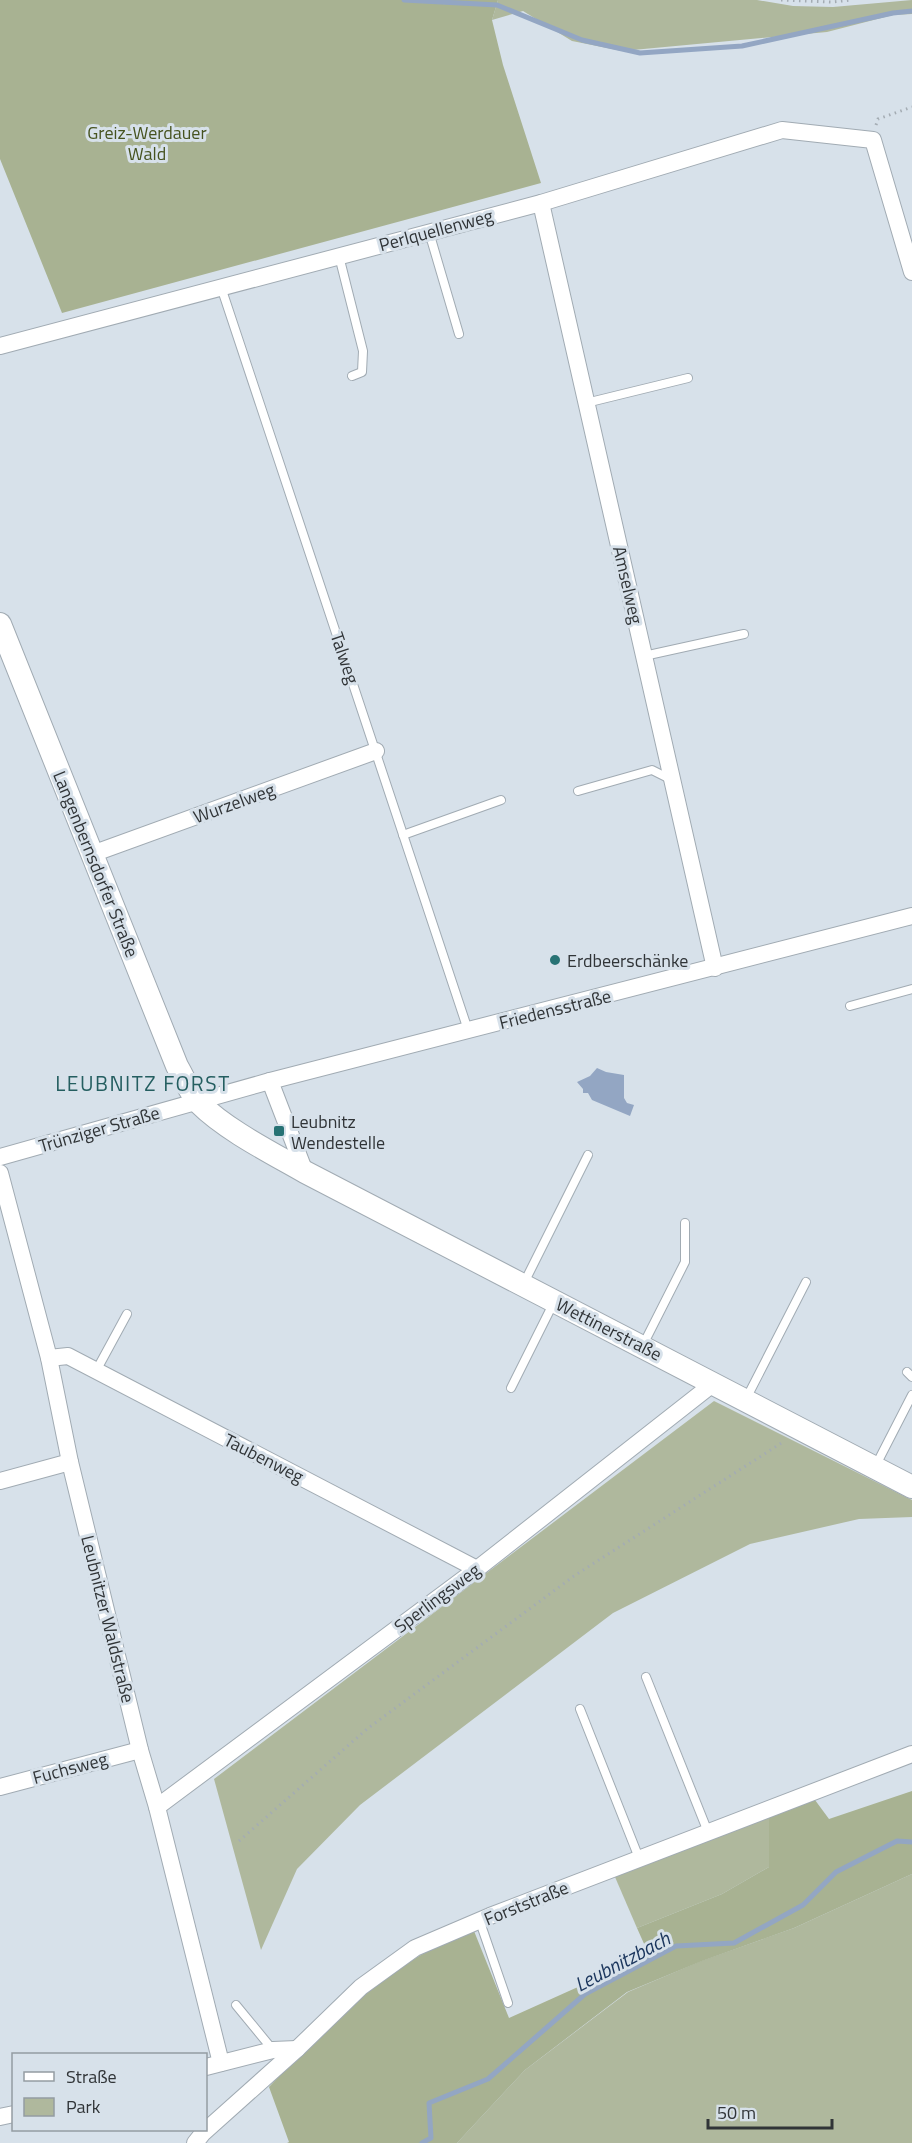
<svg xmlns="http://www.w3.org/2000/svg" width="912" height="2143" font-family="'Titillium Web',sans-serif">
<style>
.green{fill:#afb89d}
.forest{fill:#a8b292}
.water{fill:#93a6c3}
.lines{fill:none;stroke-linecap:round;stroke-linejoin:round}
.stream{stroke:#93a6c3;stroke-width:5}
.lane-casing{stroke:#a1abb3;stroke-width:10}
.street-casing{stroke:#a1abb3;stroke-width:18}
.secondary-casing{stroke:#a1abb3;stroke-width:24}
.path{stroke:#a4acb3;stroke-width:3;stroke-dasharray:1.5 4.5;stroke-linecap:butt}
.lane{stroke:#fff;stroke-width:8}
.street{stroke:#fff;stroke-width:16}
.secondary{stroke:#fff;stroke-width:22}
.poi-dot{fill:#277274;stroke:#d7e1ea;stroke-width:2}
.labels{text-anchor:middle;dominant-baseline:central;stroke-width:6;stroke-linejoin:round;paint-order:stroke}
.park-label{font-size:18px;fill:#46531f;stroke:#d7e1ea}
.street-label{font-size:18px;fill:#303437;stroke:#d7e1ea}
.poi-label{font-size:18px;fill:#303437;stroke:#d7e1ea;text-anchor:start}
.water-label{font-size:20px;font-style:italic;fill:#1a355c;stroke:#d7e1ea}
.quarter-label{font-size:21px;letter-spacing:1.5px;fill:#245e60;stroke:#d7e1ea}
</style>
<rect width="100%" height="100%" fill="#d7e1ea"/>
<g class="green">
<path d="M498,0H757L793,6L833,7L912,0V14L893,15L827,32L622,51L572,41L523,11L492,20Z"/>
<path d="M714,1401L912,1500V1517L859,1519L750,1544L613,1613L360,1805L297,1869L261,1950L214,1779Z"/>
<path d="M769,1817V1867L722,1894L637,1928L615,1877Z"/>
<path d="M912,1874V2143H457L525,2070L628,1992L701,1961L794,1928Z"/>
</g>
<g class="forest">
<path d="M0,0H498L492,20L503,65L541,183L62,313L0,159Z"/>
<path d="M912,1791V1874L794,1928L702,1961L627,1992L525,2070L457,2143H287L289,2142L269,2087C314,2038 363,1991 419,1956C436,1946 456,1939 474,1931L509,2018L649,1955L637,1928L722,1894L769,1867V1817L815,1800L829,1819Z"/>
</g>
<path class="water" d="M597,1068L606,1072L624,1075V1098L627,1103L634,1105L630,1116L592,1100L588,1093H583V1089L577,1082L590,1076Z"/>
<g class="lines">
<g class="stream">
<path d="M404,0L497,5L582,40L640,53L742,46L893,13L912,11"/>
<path d="M422,2143L431,2138L429,2103L488,2079L585,1994L676,1946L734,1943L803,1905L836,1872L897,1841L912,1842"/>
</g>
<defs>
<g id="lane">
<path d="M429,232L459,334"/>
<path d="M339,256L363,351L362,372L352,376"/>
<path d="M221,287L468,1030"/>
<path d="M586,403L688,378"/>
<path d="M644,656L744,634"/>
<path d="M578,791L652,770L672,780"/>
<path d="M403,835L501,800"/>
<path d="M850,1006L912,989"/>
<path d="M524,1283L588,1155"/>
<path d="M643,1345L685,1262V1223"/>
<path d="M96,1371L127,1314"/>
<path d="M907,1372L912,1377"/>
<path d="M511,1388L554,1302"/>
<path d="M746,1399L806,1282"/>
<path d="M875,1467L912,1395"/>
<path d="M646,1677L708,1832"/>
<path d="M580,1709L639,1858"/>
<path d="M480,1922L508,2003"/>
<path d="M236,2005L273,2050"/>
</g>
<g id="street">
<path d="M541,203L715,968"/>
<path d="M0,346L541,203L782,130L873,140L912,272"/>
<path d="M92,854L376,751"/>
<path d="M270,1081L305,1172"/>
<path d="M0,1157L270,1081L912,916"/>
<path d="M0,1173L49,1358L70,1462L140,1750L157,1807L221,2063"/>
<path d="M49,1358L68,1356L477,1569"/>
<path d="M0,1481L70,1462"/>
<path d="M0,1787L140,1750"/>
<path d="M157,1807L477,1569L714,1383"/>
<path d="M206,2067L273,2050L297,2049"/>
<path d="M0,2117L14,2114"/>
<path d="M195,2143L203,2133L297,2049L361,1987L415,1948L490,1916L912,1754"/>
</g>
<path id="secondary" d="M0,624L177,1066C184,1078 190,1093 199,1103C226,1130 272,1153 305,1172L912,1487"/>
</defs>
<use href="#lane" class="lane-casing"/>
<use href="#street" class="street-casing"/>
<use href="#secondary" class="secondary-casing"/>
<g class="path">
<path d="M781,0L832,2L852,0"/>
<path d="M876,125L878,119L912,107"/>
<path d="M239,1841L367,1729L574,1576L783,1442"/>
</g>
<use href="#lane" class="lane"/>
<use href="#street" class="street"/>
<use href="#secondary" class="secondary"/>
</g>
<g class="poi-dot">
<circle cx="555" cy="960" r="6"/>
<rect x="273" y="1125" width="12" height="12" rx="3"/>
</g>
<g class="labels">
<g class="park-label">
<text x="147" y="132">Greiz-Werdauer<tspan x="147" dy="21">Wald</tspan></text>
</g>
<g class="street-label">
<text transform="translate(436 230) rotate(-15)">Perlquellenweg</text>
<text transform="translate(628 585) rotate(77)">Amselweg</text>
<text transform="translate(345 658) rotate(71)">Talweg</text>
<text transform="translate(234 803) rotate(-20)">Wurzelweg</text>
<text transform="translate(96 864) rotate(68)">Langenbernsdorfer Straße</text>
<text transform="translate(555 1009) rotate(-14)">Friedensstraße</text>
<text transform="translate(99 1129) rotate(-16)">Trünziger Straße</text>
<text transform="translate(609 1329) rotate(27)">Wettinerstraße</text>
<text transform="translate(264 1458) rotate(27)">Taubenweg</text>
<text transform="translate(437 1598) rotate(-37)">Sperlingsweg</text>
<text transform="translate(108 1619) rotate(76)">Leubnitzer Waldstraße</text>
<text transform="translate(70 1768) rotate(-15)">Fuchsweg</text>
<text transform="translate(526 1903) rotate(-22)">Forststraße</text>
</g>
<g class="poi-label">
<text x="567" y="960">Erdbeerschänke</text>
<text x="291" y="1121">Leubnitz<tspan x="291" dy="21">Wendestelle</tspan></text>
</g>
<g class="water-label">
<text transform="translate(622 1961) rotate(-28)">Leubnitzbach</text>
</g>
<g class="quarter-label">
<text x="143" y="1083">LEUBNITZ FORST</text>
</g>
</g>
<rect x="12" y="2053" width="195" height="78" fill="#d7e1ea" stroke="#949ca2" stroke-width="1.5"/>
<rect x="24" y="2072" width="30" height="9" fill="#ffffff" stroke="#949ca2" stroke-width="1.5"/>
<text x="66" y="2083" font-size="18" fill="#303437">Straße</text>
<rect x="24" y="2098" width="30" height="18" fill="#afb89d" stroke="#949ca2" stroke-width="1.5"/>
<text x="66" y="2113" font-size="18" fill="#303437">Park</text>
<path d="M708 2119v9h124v-9" fill="none" stroke="#303437" stroke-width="3"/>
<text x="717" y="2119" font-size="18" fill="#303437" stroke="#d7e1ea" stroke-width="4.5" paint-order="stroke">50 m</text>
</svg>
